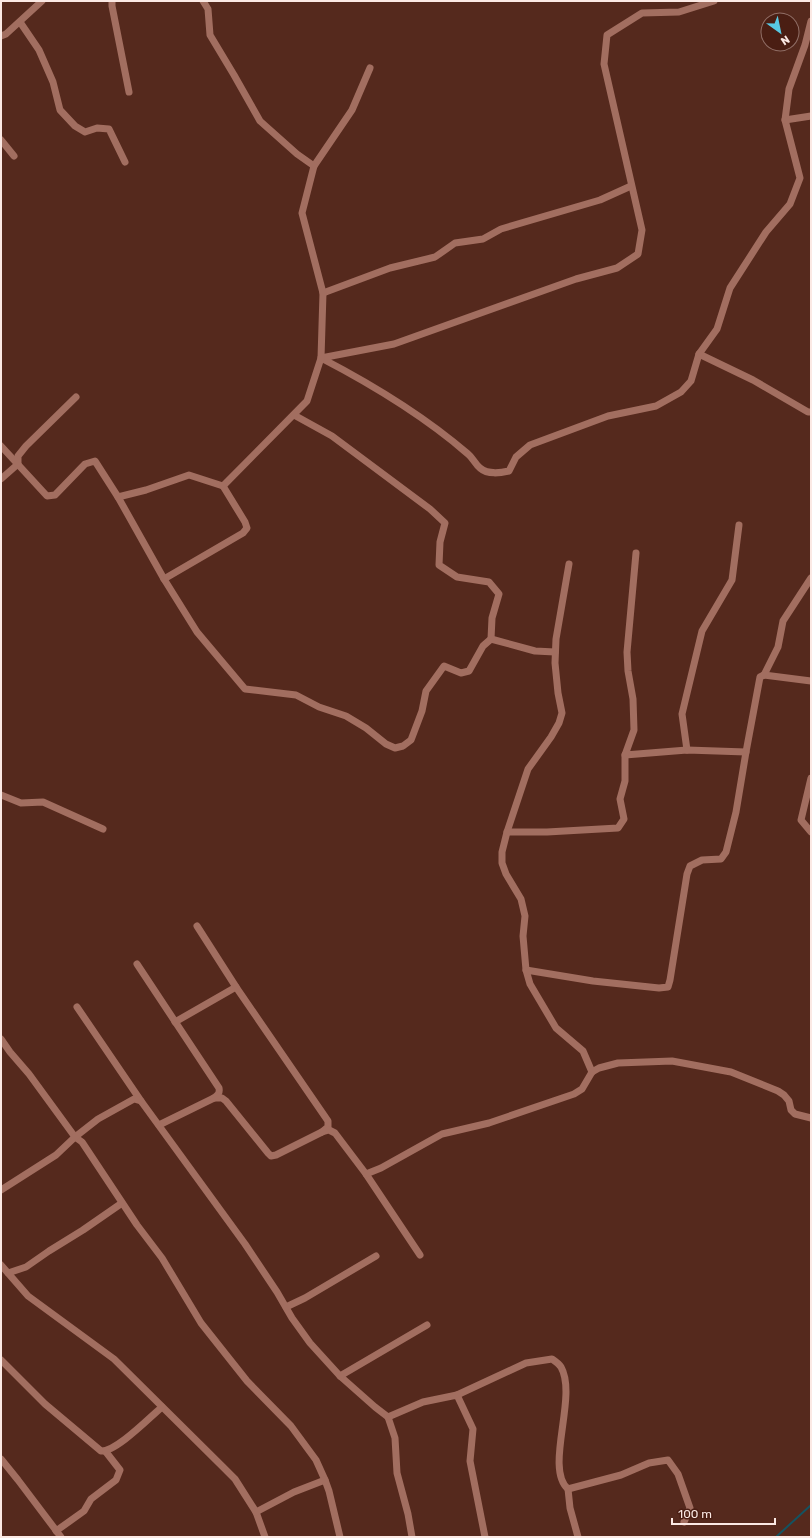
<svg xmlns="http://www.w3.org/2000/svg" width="812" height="1538" font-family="Rubik,sans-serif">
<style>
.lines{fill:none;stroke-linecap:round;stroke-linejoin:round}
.stream{stroke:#145361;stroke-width:2}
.minor{stroke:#a26e60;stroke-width:7}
</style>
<rect width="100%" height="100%" fill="#55291d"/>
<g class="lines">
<path class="stream" d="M776,1537L811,1505"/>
<g class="minor">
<path d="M112,1V6L129,92"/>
<path d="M714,1L679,12L642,13L607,35L604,64L642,230L638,254L617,268L576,279L394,344L321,358C373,385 423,415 468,454C473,458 475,464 480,468C488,475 500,473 509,471L516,457L530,445L608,416L656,406L681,392L691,381L699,354L717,329L730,288L766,232L790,204L800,178L785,120L789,89L805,45L811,21"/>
<path d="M20,22L39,50L53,82L60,110L75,126L85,132L97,128L109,129L125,162"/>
<path d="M1,36L6,34L42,1"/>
<path d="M785,120L811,116"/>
<path d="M1,140L14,156"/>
<path d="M314,166L352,110L370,68"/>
<path d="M323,293L390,268L435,257L455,243L483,239L501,229L600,200L631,186"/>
<path d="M699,354L753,380L808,412H811"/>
<path d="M294,415L332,436L430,509L445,523L440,542L439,565L457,577L489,582L499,594L492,618L491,639"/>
<path d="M1,446L47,496L55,495L85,464L95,461L118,497L146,490L189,475L223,486L307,401L321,358L323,293L302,213L314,166L297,154L260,121L234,75L210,35L208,9L203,1"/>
<path d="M1,479L18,464V456L26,446L76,397"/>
<path d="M118,497L164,579L197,632L245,689L296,695L319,707L346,716L366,728L386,744L395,748L403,746L411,740L422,711L426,691L444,666L461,673L469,671L483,646L491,639L535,651L555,652"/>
<path d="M569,564L556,639L555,663L558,693L562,713L559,723L551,737L528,769L507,832L502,852V863L506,874L521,899L525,916L523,936L526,970L530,984L556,1028L583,1051L592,1072"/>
<path d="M164,579L243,533L247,528L245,522L223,486"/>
<path d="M764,675L778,647L783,621L811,578"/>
<path d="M687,750L682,714L702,631L732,580L739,525"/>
<path d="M625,755L687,750L746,752"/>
<path d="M811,778L801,820L811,832"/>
<path d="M1,795L21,803L43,802L103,829"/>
<path d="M507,832H547L618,828L624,819L620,799L625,781V755L634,730L633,699L628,671L627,652L636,553"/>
<path d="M197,926L236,987L328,1121V1127L322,1132"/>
<path d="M137,964L219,1088C220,1093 218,1095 214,1098L159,1125"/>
<path d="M526,970L593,981L659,988L668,987L670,980L687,874L690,866L702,860L721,859L726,852L736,812L746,752L760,677L764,675L811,681"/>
<path d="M77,1007L141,1101"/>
<path d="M175,1022L236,987"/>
<path d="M1,1039L10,1052L29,1074L75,1137L82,1142L137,1225L162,1258L201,1323L247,1381L291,1426L316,1460L325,1480"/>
<path d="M214,1098H222L226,1101L268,1153L271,1156L276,1155L322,1132L329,1130L335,1133L366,1174L420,1255"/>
<path d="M366,1174L381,1168L442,1134L489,1123L574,1094L582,1089L592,1072L599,1068L618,1063L672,1061L731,1072L778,1091L784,1095L789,1101L791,1110L795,1114L811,1118"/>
<path d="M1,1190L56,1155L75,1137L98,1119L134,1099L141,1101L245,1244L277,1292L292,1318L310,1343L340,1376L375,1407L388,1417L395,1438L397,1473L408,1514L412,1537"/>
<path d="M1,1265L28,1296L114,1359L223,1467L235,1479L256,1512L265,1537"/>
<path d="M8,1273L26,1267L49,1251L83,1230L122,1203"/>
<path d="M286,1307L305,1298L376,1256"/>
<path d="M1,1360L45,1404L101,1451C116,1452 149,1418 162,1407"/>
<path d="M340,1376L427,1325"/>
<path d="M457,1395L526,1363L552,1359C555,1361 559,1364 561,1367C578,1397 544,1468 568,1489L621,1475L649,1463L668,1460L678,1474L690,1508L684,1522"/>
<path d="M388,1417L423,1402L457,1395L473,1429L470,1461L485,1537"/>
<path d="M1,1459L18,1480L61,1537"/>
<path d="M568,1489L570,1508L578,1537"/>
<path d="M256,1512L294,1492L325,1480L329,1491L340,1537"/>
<path d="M56,1531L84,1511L91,1499L116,1480L120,1470L106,1452"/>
</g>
</g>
<rect width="812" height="1538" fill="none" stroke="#fbe9e4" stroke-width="4"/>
<g transform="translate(780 32) rotate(147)"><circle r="19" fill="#4a1e13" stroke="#916f67"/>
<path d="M0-3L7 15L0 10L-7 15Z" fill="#58c9e3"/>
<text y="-6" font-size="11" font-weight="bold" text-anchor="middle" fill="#fbe9e4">N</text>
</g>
<path d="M672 1518v6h103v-6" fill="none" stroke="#fbe9e4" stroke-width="2"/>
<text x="678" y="1518" font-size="12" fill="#fbe9e4" stroke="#4a1e13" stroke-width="3" paint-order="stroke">100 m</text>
</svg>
